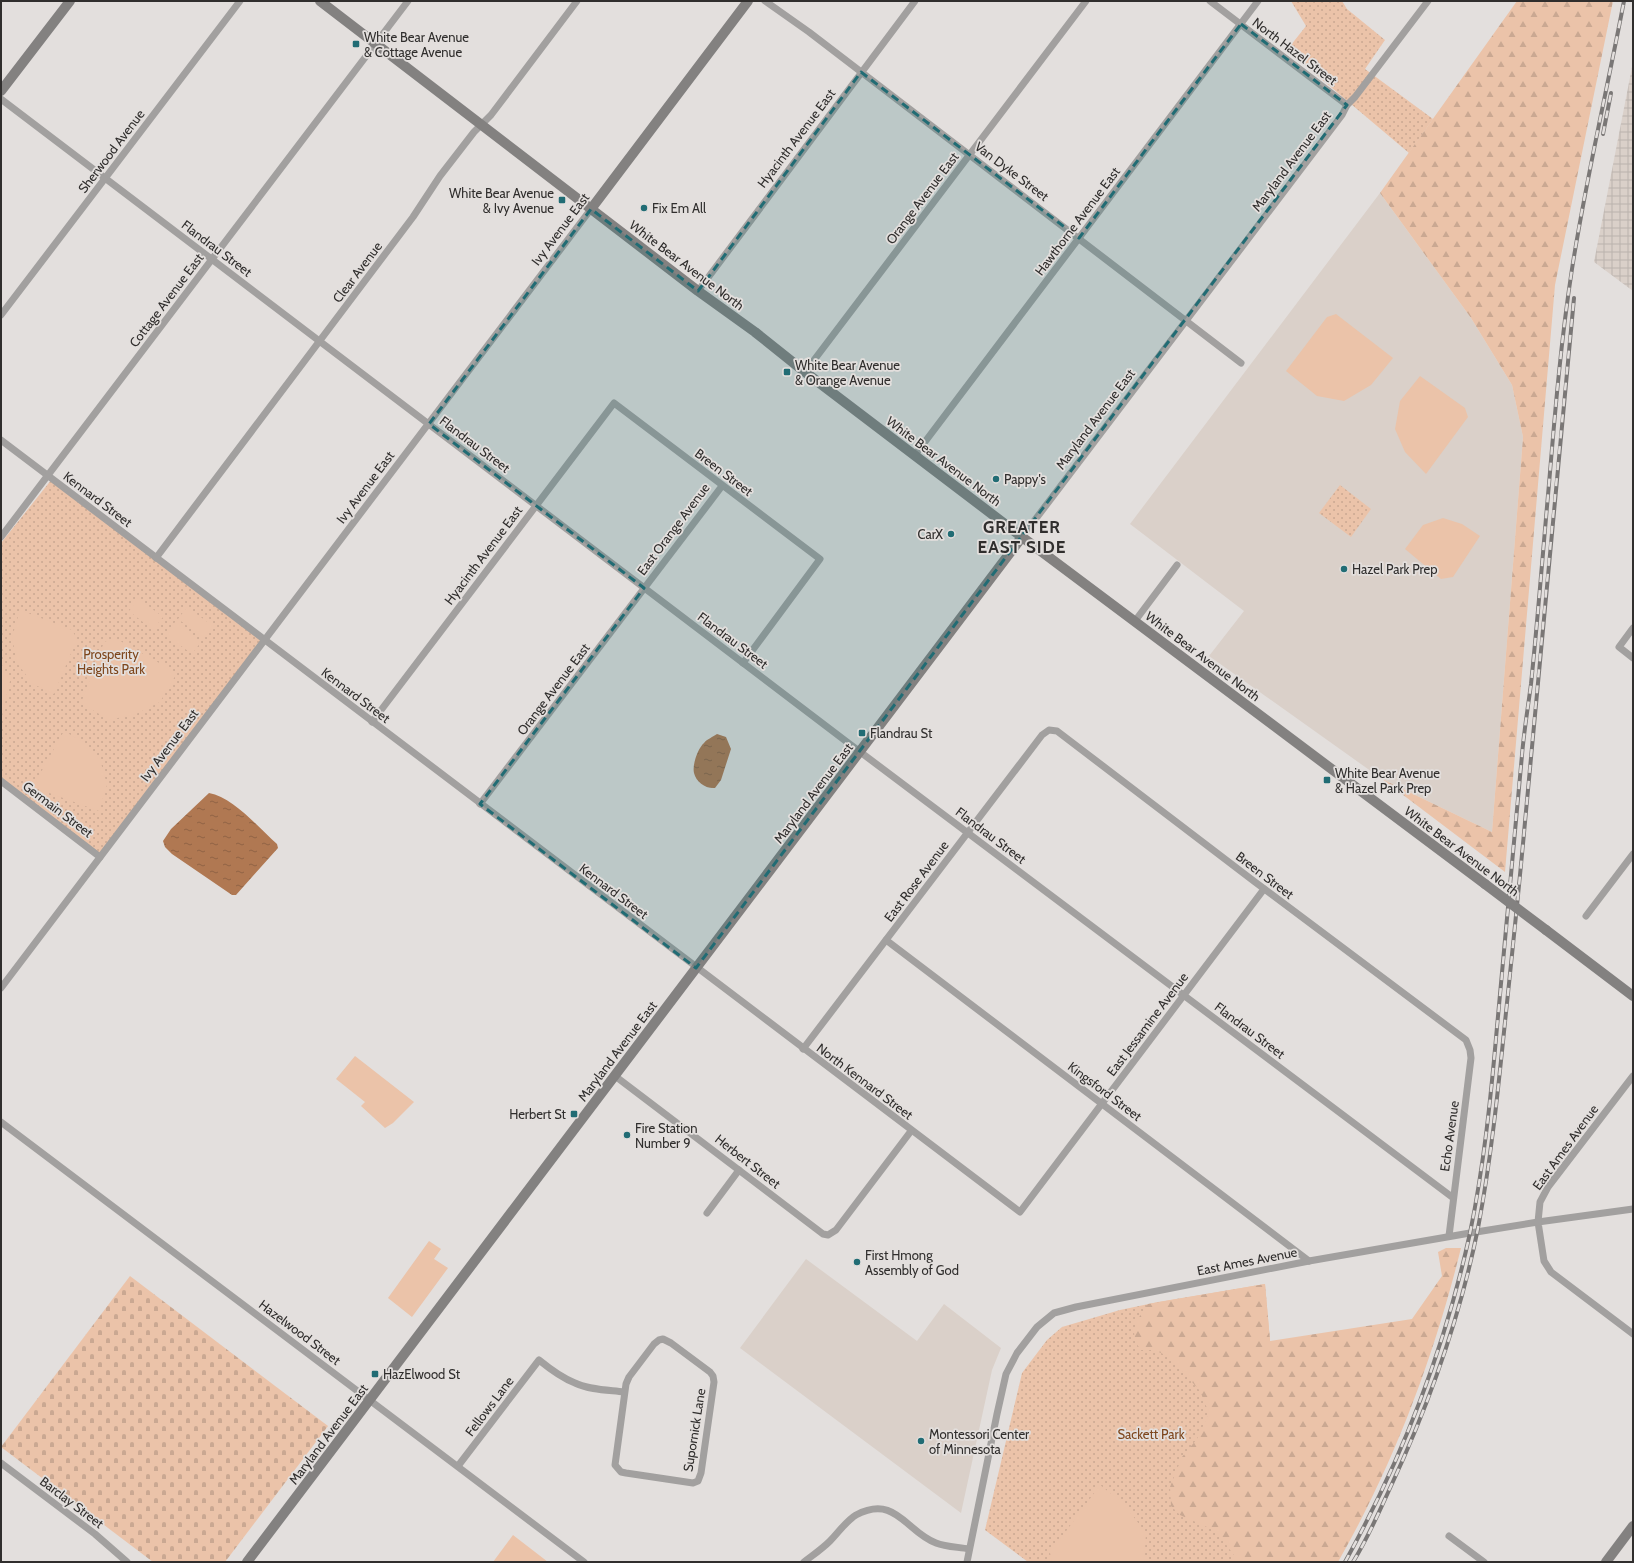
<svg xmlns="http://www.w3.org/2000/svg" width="1634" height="1563" font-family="Cabin,sans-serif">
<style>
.built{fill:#dad0c9}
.industrial{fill:url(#industrial-grid)}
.grass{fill:url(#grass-dots)}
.forest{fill:url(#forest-firs)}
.cemetery{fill:url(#cemetery-stones)}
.garden{fill:#ebc3a9}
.water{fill:url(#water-ripples)}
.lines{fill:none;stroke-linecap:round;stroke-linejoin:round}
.street{stroke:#a2a09f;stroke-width:7}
.secondary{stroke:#838180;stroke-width:10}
.rail-casing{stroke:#7a7776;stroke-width:4}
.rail{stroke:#e3dfdd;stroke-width:2.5;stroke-dasharray:8;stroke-linecap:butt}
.secondary-bridge{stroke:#838180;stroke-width:10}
.marked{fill:#216c74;fill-opacity:0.2;stroke:#216c74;stroke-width:3;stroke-dasharray:8 5;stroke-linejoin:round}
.poi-dot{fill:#216c74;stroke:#e3dfdd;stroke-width:1.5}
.labels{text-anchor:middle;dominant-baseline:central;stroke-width:3.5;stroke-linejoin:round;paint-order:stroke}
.poi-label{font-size:13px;fill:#302e2d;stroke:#e3dfdd;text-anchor:start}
.street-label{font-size:13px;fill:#302e2d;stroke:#e3dfdd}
.park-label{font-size:13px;fill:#7e461c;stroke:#e3dfdd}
.district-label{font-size:17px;font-weight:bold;letter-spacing:1px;fill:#302e2d;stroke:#e3dfdd}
</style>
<defs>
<pattern id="industrial-grid" width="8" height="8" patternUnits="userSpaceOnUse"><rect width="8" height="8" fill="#dad0c9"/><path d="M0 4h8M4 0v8" fill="none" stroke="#bbb3ad"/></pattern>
<pattern id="grass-dots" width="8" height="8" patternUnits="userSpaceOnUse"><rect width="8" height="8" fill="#ebc3a9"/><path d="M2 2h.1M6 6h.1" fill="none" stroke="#caa892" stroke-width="1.8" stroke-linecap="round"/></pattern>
<pattern id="forest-firs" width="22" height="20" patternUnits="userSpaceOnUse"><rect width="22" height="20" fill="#ebc3a9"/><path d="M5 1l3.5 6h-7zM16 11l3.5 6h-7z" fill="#caa892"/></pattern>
<pattern id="cemetery-stones" width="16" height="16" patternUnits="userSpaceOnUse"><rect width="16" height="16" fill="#ebc3a9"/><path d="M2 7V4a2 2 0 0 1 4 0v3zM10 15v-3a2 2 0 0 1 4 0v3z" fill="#caa892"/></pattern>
<pattern id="water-ripples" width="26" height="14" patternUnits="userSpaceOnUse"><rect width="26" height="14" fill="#b07852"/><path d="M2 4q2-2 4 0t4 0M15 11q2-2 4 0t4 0" fill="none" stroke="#906344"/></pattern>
</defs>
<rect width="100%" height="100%" fill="#e3dfdd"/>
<g class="built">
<path d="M1380,193L1471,318L1512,385L1523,437L1492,832L1382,779L1209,656L1244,611L1130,524Z"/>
<path d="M806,1259L917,1341L944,1304L1001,1348L992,1370L961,1513L740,1348Z"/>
</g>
<path class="industrial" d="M1633,62V291L1594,262Z"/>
<g class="grass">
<path d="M1291,1H1342L1347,9L1385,40L1365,69L1433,119L1409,153L1287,50L1306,26Z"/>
<path d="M52,479L264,640L100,857L1,781V543Z"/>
<path d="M1340,485L1371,509L1351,537L1319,513Z"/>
<path d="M1265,1284L1276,1407L1323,1562H1028L985,1530L1022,1373L1047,1340L1062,1327L1120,1310L1158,1302Z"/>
</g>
<g class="forest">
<path d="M1517,1H1613L1555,285L1505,872L1382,779L1492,832L1523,437L1512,385L1471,318L1380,193Z"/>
<path d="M1446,1248H1461C1434,1357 1394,1464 1338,1562H1239L1216,1531L1180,1515L1171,1506L1170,1487L1182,1457L1197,1439L1209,1413L1200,1391L1170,1357L1154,1350H1141C1127,1331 1137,1320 1148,1304L1265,1284L1270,1341L1412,1319L1442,1276L1438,1252Z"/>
</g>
<path class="cemetery" d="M130,1276L328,1426L225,1562H153L1,1447Z"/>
<g class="garden">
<path d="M1336,314L1393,358L1371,385L1344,401L1317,396L1286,371L1327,317Z"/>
<path d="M1420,376L1465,408L1468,417L1426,474L1405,452L1395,429L1400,401Z"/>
<path d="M1443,518L1462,524L1480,536L1453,577L1441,579L1405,549L1423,525Z"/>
<path d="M138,598L163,617L153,630L129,611Z"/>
<path d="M187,607L213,626L204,638L178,619Z"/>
<path d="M20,610L72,630L77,639L54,694L33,684L17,663L12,637Z"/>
<path d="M175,622L201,642L192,654L166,635Z"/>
<path d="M115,638L177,673L160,702L136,714L109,720L81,703L104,642Z"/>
<path d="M1,662L10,681L1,720Z"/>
<path d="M64,731L85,743L101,763L107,785L99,811L41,790L36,781Z"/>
<path d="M355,1056L414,1102L393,1123L385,1128L361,1106L365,1102L336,1079Z"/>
<path d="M429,1241L441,1249L434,1259L448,1268L412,1317L388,1298Z"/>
<path d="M1100,1485L1123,1503L1146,1533L1144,1562H1052L1050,1553Z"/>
<path d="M513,1535L548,1562H493Z"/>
</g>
<g class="water">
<path d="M717,734L726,737L731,749L721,780L715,788C706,789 696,782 694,773C692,765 698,748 704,743C707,739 713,737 717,734Z"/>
<path d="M209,793C233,797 259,828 277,844L278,848L236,895H232L172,854L165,847L163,841L171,829Z"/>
</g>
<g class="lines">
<g class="street">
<path d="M765,1L809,32L1241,363"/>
<path d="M1210,1L1347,105"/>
<path d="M1,99L847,742L1452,1197"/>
<path d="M698,291L915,1"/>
<path d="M1,315L240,1"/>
<path d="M805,372L1086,1"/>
<path d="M1,440L1020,1212L1264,889"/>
<path d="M915,455L1258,1"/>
<path d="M1,537L408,1"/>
<path d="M1022,537L1342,115L1347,105L1355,97L1428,1"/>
<path d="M156,558L413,217L440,176L474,132L491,115L577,1"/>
<path d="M1135,621L1177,565"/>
<path d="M1633,628L1619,647L1633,658"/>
<path d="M372,722L614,403L820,559L743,663"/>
<path d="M1,781L100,857"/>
<path d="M480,804L722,486"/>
<path d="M1586,916L1633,854"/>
<path d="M886,940L1309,1261"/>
<path d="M1,988L591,209"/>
<path d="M803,1049L1042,735L1049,730L1057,731L1255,882L1466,1040L1470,1050L1471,1058L1449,1236"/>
<path d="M615,1076L823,1234L828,1235L836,1230L911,1131"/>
<path d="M1,1122L584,1562"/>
<path d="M1633,1209L1538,1222L1544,1261L1551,1272L1633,1334"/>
<path d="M707,1213L739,1170"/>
<path d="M663,1339L671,1343L710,1372L713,1376L714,1382L701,1473L698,1481L693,1483L626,1473L621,1472L615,1465L626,1384L629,1377L654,1344L659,1340Z"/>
<path d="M1,1463L95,1534L127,1562"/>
<path d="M458,1466L539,1360C550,1369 562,1378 575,1383C590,1390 608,1390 624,1392"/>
<path d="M1449,1536L1484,1562"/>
<path d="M804,1562C813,1555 822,1549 830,1541C838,1533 846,1521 856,1515C896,1494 906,1532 936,1543C946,1547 959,1547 969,1549"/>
<path d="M967,1562L997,1414L1006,1374L1017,1353L1037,1327L1054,1313L1076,1307L1309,1261L1470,1233L1538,1222L1540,1202L1548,1187L1633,1076"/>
</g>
<g class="secondary">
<path d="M320,1L698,291L755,332L805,372L1022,537L1485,884"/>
<path d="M1,91L70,1"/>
<path d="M591,209L748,1"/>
<path d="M1546,930L1633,996"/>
<path d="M247,1562L1022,537"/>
<path d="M1606,1562L1633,1526"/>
</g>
<defs>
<g id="rail">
<path d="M1603,134L1611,93"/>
<path d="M1345,1562C1402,1459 1445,1348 1470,1233C1484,1165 1491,1096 1497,1027C1506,936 1513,846 1522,755C1524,731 1528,707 1531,684C1538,617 1543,550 1549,484C1555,412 1561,340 1572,269C1586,179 1607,90 1624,1"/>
<path d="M1353,1562C1368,1538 1379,1512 1391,1486C1429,1404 1460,1318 1478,1228C1491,1160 1498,1091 1505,1022C1512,955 1519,889 1525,822C1541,647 1557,472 1574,298"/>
</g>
</defs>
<use href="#rail" class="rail-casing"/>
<use href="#rail" class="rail"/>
<path class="secondary-bridge" d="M1485,884L1546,930"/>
</g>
<path class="marked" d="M1241,24L1347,105L696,968L480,804L644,588L429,424L591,209L698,291L861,72L1079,238Z"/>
<g class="poi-dot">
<rect x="352" y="40" width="8" height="8" rx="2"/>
<rect x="558" y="196" width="8" height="8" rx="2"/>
<circle cx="644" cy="208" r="4"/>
<rect x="783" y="368" width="8" height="8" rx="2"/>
<circle cx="996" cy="479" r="4"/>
<circle cx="951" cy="534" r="4"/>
<circle cx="1344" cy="569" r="4"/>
<rect x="858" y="729" width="8" height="8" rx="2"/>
<rect x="1323" y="776" width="8" height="8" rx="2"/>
<rect x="570" y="1110" width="8" height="8" rx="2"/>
<circle cx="627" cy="1135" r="4"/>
<circle cx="857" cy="1262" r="4"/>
<rect x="371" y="1370" width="8" height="8" rx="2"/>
<circle cx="921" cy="1441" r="4"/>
</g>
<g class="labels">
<g class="poi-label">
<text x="364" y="37">White Bear Avenue<tspan x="364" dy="15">&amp; Cottage Avenue</tspan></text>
<text x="554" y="193" text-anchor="end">White Bear Avenue<tspan x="554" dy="15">&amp; Ivy Avenue</tspan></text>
<text x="652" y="208">Fix Em All</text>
<text x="795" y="365">White Bear Avenue<tspan x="795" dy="15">&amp; Orange Avenue</tspan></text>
<text x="1004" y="479">Pappy's</text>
<text x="943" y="534" text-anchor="end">CarX</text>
<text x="1352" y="569">Hazel Park Prep</text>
<text x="870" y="733">Flandrau St</text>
<text x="1335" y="773">White Bear Avenue<tspan x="1335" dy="15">&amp; Hazel Park Prep</tspan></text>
<text x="566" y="1114" text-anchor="end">Herbert St</text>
<text x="635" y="1128">Fire Station<tspan x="635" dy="15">Number 9</tspan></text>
<text x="865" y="1255">First Hmong<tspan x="865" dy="15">Assembly of God</tspan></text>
<text x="383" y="1374">HazElwood St</text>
<text x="929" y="1434">Montessori Center<tspan x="929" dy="15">of Minnesota</tspan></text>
</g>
<g class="street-label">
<text transform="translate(1295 51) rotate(37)">North Hazel Street</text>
<text transform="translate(796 138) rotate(-53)">Hyacinth Avenue East</text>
<text transform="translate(111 151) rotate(-53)">Sherwood Avenue</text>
<text transform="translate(1291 161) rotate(-53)">Maryland Avenue East</text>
<text transform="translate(1012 171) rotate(37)">Van Dyke Street</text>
<text transform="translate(922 198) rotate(-53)">Orange Avenue East</text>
<text transform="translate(1077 221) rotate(-53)">Hawthorne Avenue East</text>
<text transform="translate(560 229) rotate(-53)">Ivy Avenue East</text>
<text transform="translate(217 248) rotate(37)">Flandrau Street</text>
<text transform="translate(687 265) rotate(37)">White Bear Avenue North</text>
<text transform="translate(357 272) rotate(-53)">Clear Avenue</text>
<text transform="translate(166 300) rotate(-53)">Cottage Avenue East</text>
<text transform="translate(1095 419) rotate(-53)">Maryland Avenue East</text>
<text transform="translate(475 444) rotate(37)">Flandrau Street</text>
<text transform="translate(944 461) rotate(37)">White Bear Avenue North</text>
<text transform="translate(724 472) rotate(37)">Breen Street</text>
<text transform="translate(365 487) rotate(-53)">Ivy Avenue East</text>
<text transform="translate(98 499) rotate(37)">Kennard Street</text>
<text transform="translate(673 529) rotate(-53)">East Orange Avenue</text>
<text transform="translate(483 555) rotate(-53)">Hyacinth Avenue East</text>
<text transform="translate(733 640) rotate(37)">Flandrau Street</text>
<text transform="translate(1203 656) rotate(37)">White Bear Avenue North</text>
<text transform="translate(553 689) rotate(-53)">Orange Avenue East</text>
<text transform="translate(356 695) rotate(37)">Kennard Street</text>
<text transform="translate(169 745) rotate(-53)">Ivy Avenue East</text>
<text transform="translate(813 793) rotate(-53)">Maryland Avenue East</text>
<text transform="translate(58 809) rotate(37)">Germain Street</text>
<text transform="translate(991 835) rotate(37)">Flandrau Street</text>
<text transform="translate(1462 851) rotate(37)">White Bear Avenue North</text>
<text transform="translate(1265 875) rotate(37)">Breen Street</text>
<text transform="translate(916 881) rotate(-53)">East Rose Avenue</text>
<text transform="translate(614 891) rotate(37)">Kennard Street</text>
<text transform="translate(1147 1024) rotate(-53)">East Jessamine Avenue</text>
<text transform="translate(1250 1030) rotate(37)">Flandrau Street</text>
<text transform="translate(617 1051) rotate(-53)">Maryland Avenue East</text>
<text transform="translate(865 1081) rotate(37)">North Kennard Street</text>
<text transform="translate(1105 1091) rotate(37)">Kingsford Street</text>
<text transform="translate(1449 1136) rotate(-82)">Echo Avenue</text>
<text transform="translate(1565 1147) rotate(-54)">East Ames Avenue</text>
<text transform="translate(748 1161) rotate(38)">Herbert Street</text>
<text transform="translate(1247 1261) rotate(-11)">East Ames Avenue</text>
<text transform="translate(300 1332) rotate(37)">Hazelwood Street</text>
<text transform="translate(489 1406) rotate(-53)">Fellows Lane</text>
<text transform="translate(694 1430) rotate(-81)">Supornick Lane</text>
<text transform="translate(328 1434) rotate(-53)">Maryland Avenue East</text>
<text transform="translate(72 1502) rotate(37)">Barclay Street</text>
</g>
<g class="park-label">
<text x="111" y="654">Prosperity<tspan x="111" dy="15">Heights Park</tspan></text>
<text x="1151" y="1434">Sackett Park</text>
</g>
<g class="district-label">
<text x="1022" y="527">GREATER<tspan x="1022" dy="20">EAST SIDE</tspan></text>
</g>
</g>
<rect width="1634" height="1563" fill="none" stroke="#302e2d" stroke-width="4"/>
</svg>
